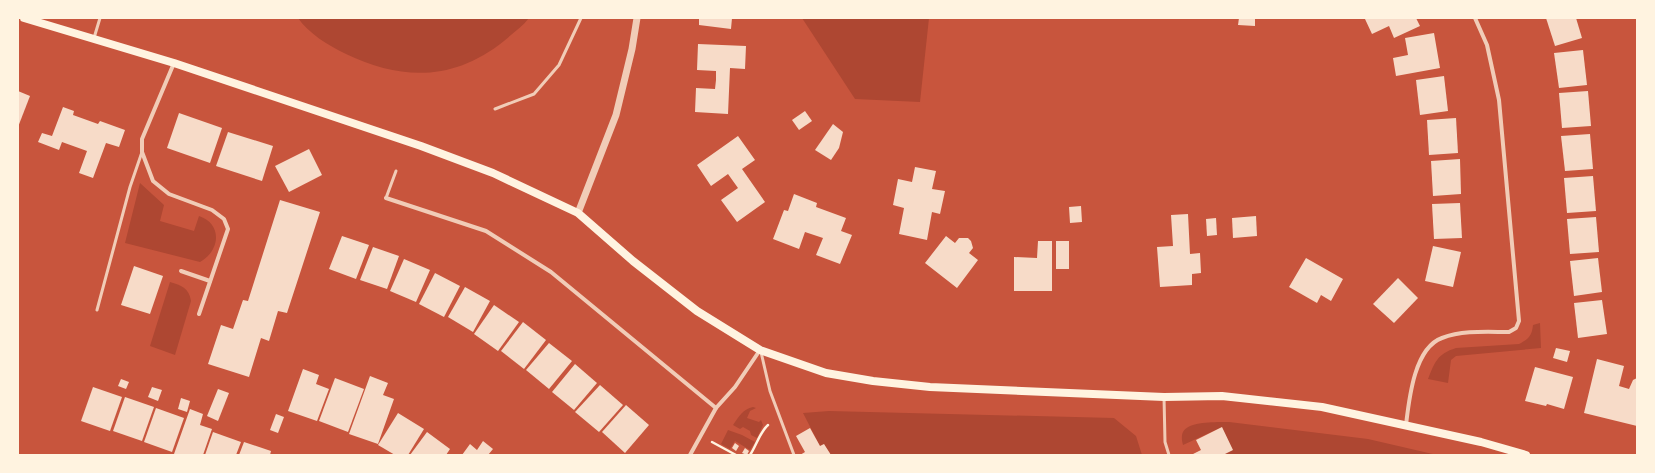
<svg xmlns="http://www.w3.org/2000/svg" width="1655" height="473" font-family="'Archivo Narrow',sans-serif">
<style>
.green{fill:#ae4732}
.building{fill:#f7dbc8}
.lines{fill:none;stroke-linecap:round;stroke-linejoin:round}
.path{stroke:#fff3e0;stroke-width:2.5}
.service{stroke:#f1ccb7;stroke-width:3}
.minor{stroke:#f1ccb7;stroke-width:4}
.tertiary{stroke:#f1ccb7;stroke-width:7}
.secondary{stroke:#fff3e0;stroke-width:8}
</style>
<rect width="100%" height="100%" fill="#c8553d"/>
<g class="green">
<path d="M298,18H529C522,27 513,33 504,41C454,81 402,81 346,54C329,46 308,33 298,18Z"/>
<path d="M802,18H929L920,102L855,99Z"/>
<path d="M140,183L164,205L160,221L194,231L199,216C223,224 220,251 200,262L125,243Z"/>
<path d="M170,282C181,285 189,288 191,301L175,355L150,346Z"/>
<path d="M1540,323L1541,348L1456,356L1451,360L1448,383L1428,379C1435,362 1437,354 1456,348L1519,344C1529,339 1532,335 1533,325Z"/>
<path d="M753,407L756,408L750,411L747,418L759,422L761,420L763,425L757,438L751,435L750,431L743,427L740,429L733,425C739,416 743,409 753,407Z"/>
<path d="M829,411L1114,418L1136,436L1142,455H831L824,444L820,446L803,413Z"/>
<path d="M1229,422L1368,439L1437,455H1223L1222,427L1183,445C1182,441 1181,436 1183,432C1188,421 1218,422 1229,422Z"/>
<path d="M728,430L742,435L755,442L750,450L735,441L730,449L721,444Z"/>
</g>
<g class="building">
<path d="M699,18H732L731,29L699,25Z"/>
<path d="M1239,18H1255V26L1238,25Z"/>
<path d="M1369,18H1416L1420,26L1394,38L1389,26L1372,34L1365,19Z"/>
<path d="M1546,18H1576L1582,38L1555,46Z"/>
<path d="M1434,33L1440,68L1396,76L1393,58L1408,55L1405,38Z"/>
<path d="M698,44L746,46L745,69L730,68L728,114L695,112L696,88L715,89L716,80V71L697,70Z"/>
<path d="M1583,50L1587,85L1559,88L1554,53Z"/>
<path d="M1444,76L1448,111L1420,115L1416,80Z"/>
<path d="M18,91L30,96L18,127Z"/>
<path d="M1588,91L1591,126L1562,128L1559,93Z"/>
<path d="M63,107L74,111L73,115L98,124L100,121L125,130L119,147L106,143L93,178L79,173L87,151L62,142L59,150L38,142L42,133L52,136Z"/>
<path d="M805,111L812,121L799,130L792,120Z"/>
<path d="M179,113L222,128L210,163L167,148Z"/>
<path d="M1456,118L1458,153L1429,155L1427,120Z"/>
<path d="M833,124L843,132L839,148L831,160L815,150Z"/>
<path d="M228,132L273,146L262,181L216,166Z"/>
<path d="M1590,134L1593,169L1565,171L1561,136Z"/>
<path d="M738,136L755,160L742,169L765,202L737,222L721,200L738,188L728,174L711,186L697,165Z"/>
<path d="M309,149L322,175L289,192L275,166Z"/>
<path d="M1460,159L1461,194L1433,196L1431,161Z"/>
<path d="M915,167L936,171L932,189L945,191L940,214L932,212L927,240L899,234L904,208L893,205L898,179L912,182Z"/>
<path d="M1593,176L1596,211L1567,213L1564,178Z"/>
<path d="M794,194L817,203L816,207L846,218L841,231L852,235L840,264L816,255L823,238L805,232L799,249L773,239L784,210L788,211Z"/>
<path d="M280,200L320,212L287,313L278,311L269,341L261,338L249,377L208,364L221,325L233,329L243,300L248,301Z"/>
<path d="M1460,203L1462,238L1434,239L1432,204Z"/>
<path d="M1081,206L1082,222L1070,223L1069,207Z"/>
<path d="M1188,214L1190,254L1200,253L1201,273L1192,274V285L1160,287L1157,247L1173,246L1171,215Z"/>
<path d="M1256,216L1257,236L1233,238L1232,218Z"/>
<path d="M1596,217L1599,252L1570,254L1567,219Z"/>
<path d="M1216,218L1217,235L1207,236L1206,219Z"/>
<path d="M342,236L369,245L356,279L329,269Z"/>
<path d="M946,236L955,243L959,238H968L971,241L973,248L969,253L978,260L957,288L925,263Z"/>
<path d="M1038,241H1052V291H1014V257L1037,258Z"/>
<rect x="1056" y="241" width="13" height="28"/>
<path d="M1433,246L1461,252L1453,287L1425,281Z"/>
<path d="M373,247L399,256L387,289L360,280Z"/>
<path d="M1306,258L1343,279L1331,301L1321,295L1317,303L1289,287Z"/>
<path d="M1598,258L1602,292L1574,296L1570,261Z"/>
<path d="M404,259L430,270L416,302L390,291Z"/>
<path d="M134,266L163,276L150,314L121,305Z"/>
<path d="M435,273L460,286L444,317L419,304Z"/>
<path d="M1398,278L1418,298L1394,323L1373,304Z"/>
<path d="M465,287L490,301L473,332L448,317Z"/>
<path d="M1602,300L1607,334L1578,338L1574,303Z"/>
<path d="M494,305L519,322L498,351L474,334Z"/>
<path d="M523,322L546,340L524,369L501,351Z"/>
<path d="M549,343L572,361L549,389L526,370Z"/>
<path d="M1556,348L1570,351L1567,362L1553,358Z"/>
<path d="M1597,359L1624,366L1619,386L1629,389L1633,380L1637,378V426L1584,413Z"/>
<path d="M575,364L597,383L574,410L552,392Z"/>
<path d="M1535,367L1573,377L1564,409L1547,404L1546,406L1525,401Z"/>
<path d="M303,369L319,375L316,384L329,389L317,421L288,411Z"/>
<path d="M370,376L388,383L383,395L394,399L378,444L349,434Z"/>
<path d="M335,378L364,389L348,432L319,421Z"/>
<path d="M121,379L129,382L126,389L118,386Z"/>
<path d="M600,385L623,405L599,432L575,412Z"/>
<path d="M93,387L122,397L110,431L81,421Z"/>
<path d="M152,387L162,390L158,401L148,397Z"/>
<path d="M218,389L229,393L218,421L207,416Z"/>
<path d="M125,397L154,407L142,441L113,431Z"/>
<path d="M181,398L190,401L187,412L178,409Z"/>
<path d="M626,405L649,425L625,453L602,432Z"/>
<path d="M156,408L184,418L172,452L144,442Z"/>
<path d="M190,409L203,414L200,425L212,429L203,455H178L174,454Z"/>
<path d="M398,413L424,429L408,455H395L378,445Z"/>
<path d="M276,414L284,417L278,433L270,430Z"/>
<path d="M1222,427L1233,450L1223,455H1191L1201,450L1196,440Z"/>
<path d="M810,428L820,446L824,444L831,455H800L805,452L796,436Z"/>
<path d="M213,432L241,442L236,455H205Z"/>
<path d="M427,432L450,449L446,455H410Z"/>
<path d="M483,441L493,449L488,455H462L470,444L477,450Z"/>
<path d="M244,442L271,451L270,455H239Z"/>
<path d="M735,443L739,446L736,451L732,448Z"/>
<path d="M745,448L749,451L747,455L742,453Z"/>
</g>
<g class="lines">
<g class="path">
<path d="M712,442L736,455"/>
<path d="M750,455C756,446 760,432 768,425"/>
</g>
<g class="service">
<path d="M94,38L100,18"/>
<path d="M495,109L534,94L559,65L581,18"/>
<path d="M386,198L396,171"/>
<path d="M97,310L130,187L142,152"/>
<path d="M761,352L770,391L794,455"/>
<path d="M1164,397L1165,442L1169,455"/>
</g>
<g class="minor">
<path d="M174,63L142,139V152L153,181L169,194L212,210L224,219L228,229L199,314"/>
<path d="M386,198L486,231L551,272L716,408"/>
<path d="M181,271L210,281"/>
<path d="M1406,425C1409,400 1414,348 1442,338C1463,330 1487,332 1509,332L1516,328L1519,321L1499,100L1487,45L1475,18"/>
<path d="M690,455L716,408L735,387L760,350"/>
</g>
<path class="tertiary" d="M578,213L616,115L632,49L637,18"/>
<path class="secondary" d="M24,18L174,63L421,146L493,173L578,213L633,261L697,311L760,350L826,373L873,381L930,387L1164,397L1222,396L1322,407L1481,442L1526,455"/>
</g>
<rect width="1655" height="473" fill="none" stroke="#fff3e0" stroke-width="38"/>
</svg>
